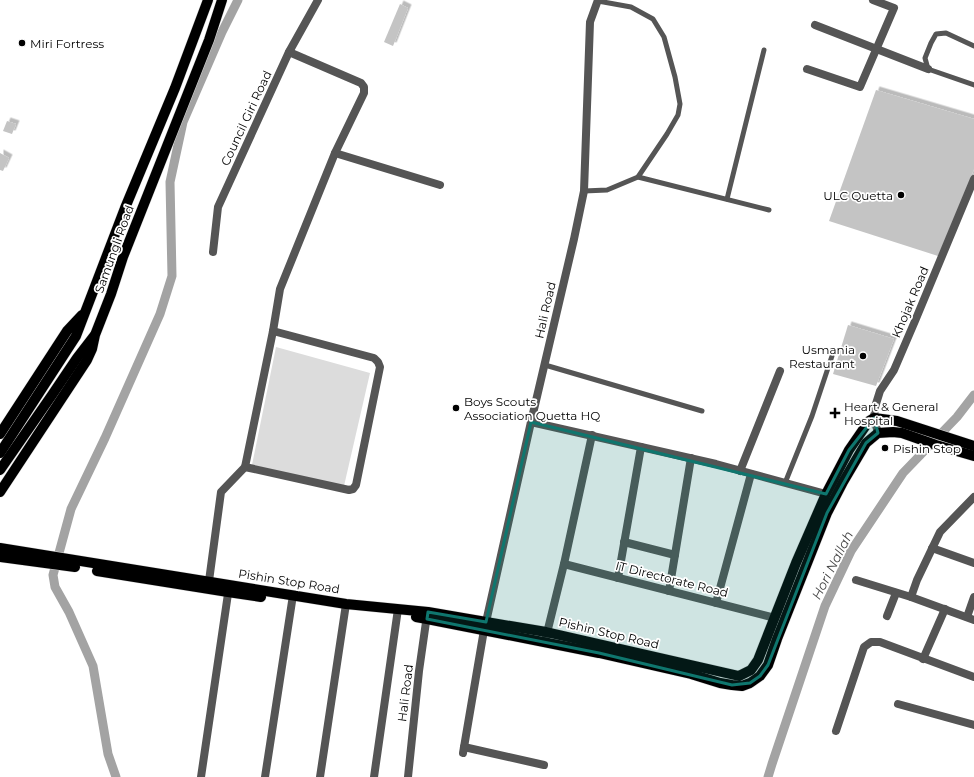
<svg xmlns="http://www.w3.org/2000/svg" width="974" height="777" font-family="Montserrat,sans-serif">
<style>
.green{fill:#dcdcdc}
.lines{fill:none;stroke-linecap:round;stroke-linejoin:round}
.canal{stroke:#a3a3a3;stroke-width:9}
.building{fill:#c4c4c4;filter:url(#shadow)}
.primary-casing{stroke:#dbdbdb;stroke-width:11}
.lane{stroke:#555;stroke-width:5}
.street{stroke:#555;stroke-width:8}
.primary{stroke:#000;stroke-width:10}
.marked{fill:#0f766e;fill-opacity:0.2;stroke:#0f766e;stroke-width:3;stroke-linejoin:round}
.poi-dot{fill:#000;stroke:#fff;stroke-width:1.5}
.labels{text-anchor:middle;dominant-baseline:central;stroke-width:3.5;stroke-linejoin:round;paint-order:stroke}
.poi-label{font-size:12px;fill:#000;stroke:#fff;text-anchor:start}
.street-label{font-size:12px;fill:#000;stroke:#fff}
.water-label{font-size:13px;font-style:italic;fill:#444;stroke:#fff}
</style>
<defs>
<filter id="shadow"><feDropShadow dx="3.5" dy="-3.5" stdDeviation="0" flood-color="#0004"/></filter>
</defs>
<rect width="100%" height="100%" fill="#fff"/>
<path class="green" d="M276,347L370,373L344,486L252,465Z"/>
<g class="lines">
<g class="canal">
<path d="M116,777L108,754L93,666L69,612L55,587L53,575L71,509L105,438L160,314L172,276L170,182L183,122L222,32L238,0"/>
<path d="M768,777L772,764L825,606L851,551L903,473L957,417L974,395"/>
</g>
</g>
<g class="building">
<path d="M400,4L408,8L393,46L384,42Z"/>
<path d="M876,90L974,119V169L938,256L829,221Z"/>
<path d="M7,121L16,124L12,134L3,131Z"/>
<path d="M0,153L9,158L3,171L0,170Z"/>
<path d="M848,325L894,339L876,386L833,374Z"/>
</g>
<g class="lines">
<defs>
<g id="primary">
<path d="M0,434L67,331L82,315"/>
<path d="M0,453L76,336L125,208L175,88L208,0"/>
<path d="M0,470L52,395L77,358L94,336"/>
<path d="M0,492L87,360L92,349L95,335L111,294L123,257L209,40L222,0"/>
<path d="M0,548L346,604L428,612L486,622L546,632L739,676L751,670L758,660L796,563L826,494L849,450L869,421L874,418L897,421L974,446"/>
<path d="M0,557L75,567"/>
<path d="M97,571L228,592L261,597"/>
<path d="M416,617L427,619L599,653L691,674L720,683L732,685L742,686L750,683L760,676L768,665L777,639L827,513L843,482L866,443L878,433L893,432L902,433L936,445L974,456"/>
</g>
</defs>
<use href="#primary" class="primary-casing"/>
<g class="lane">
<path d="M974,46L946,33L936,34L931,43L925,58L928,69L974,85"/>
<path d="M638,177L769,210"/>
<path d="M584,191L607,190L638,177L667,134L678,115L680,104L675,77L664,37L653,19L631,7L598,1"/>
<path d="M727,199L764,50"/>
<path d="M545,365L702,411"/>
<path d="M785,483L812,416L832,356"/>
</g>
<g class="street">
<path d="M815,25L928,69"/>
<path d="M807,69L860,87L894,8L873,0"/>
<path d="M335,153L440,185"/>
<path d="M213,252L218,207L289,52L318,0"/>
<path d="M531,422L716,464L826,494"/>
<path d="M878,433L874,418L875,407L880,391L894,370L915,321L974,179"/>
<path d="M245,467L349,490L353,489L356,485L380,367L378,362L374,358L273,331"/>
<path d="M740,471L780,371"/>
<path d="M624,542L675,555"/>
<path d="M932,548L974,563"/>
<path d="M564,564L775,618"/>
<path d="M618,578L641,447"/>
<path d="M856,580L911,597L974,620"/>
<path d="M209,581L221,492L245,467L273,331L280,289L335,153L364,93V87L361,83L289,52"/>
<path d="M669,591L691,458"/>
<path d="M911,597L917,580L940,532L974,497"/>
<path d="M716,603L751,474"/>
<path d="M887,616L896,593"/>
<path d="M967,617L974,597"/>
<path d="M486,622L531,422L574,239L584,191L590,22L598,0"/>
<path d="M546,637L564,564L592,435"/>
<path d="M923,659L945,609"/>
<path d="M898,704L974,725"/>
<path d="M836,731L864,647L871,642H880L974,677"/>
<path d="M464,747L544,765"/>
<path d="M463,753L484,630"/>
<path d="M201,777L229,587"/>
<path d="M265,777L293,595"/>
<path d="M320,777L346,604"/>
<path d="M374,777L398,609"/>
<path d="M408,777L419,671L427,615"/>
</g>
<use href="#primary" class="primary"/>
</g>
<path class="marked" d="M874,418L878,433L866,443L827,513L768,665L760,676L750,683L732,685L599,653L427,619L428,612L486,622L531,422L826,494L849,450Z"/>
<g class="poi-dot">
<circle cx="22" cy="43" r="4"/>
<circle cx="901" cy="195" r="4"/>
<circle cx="863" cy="356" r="4"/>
<circle cx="456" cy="408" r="4"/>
<path d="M833 407h4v4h4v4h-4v4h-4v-4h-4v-4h4z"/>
<circle cx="885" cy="448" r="4"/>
</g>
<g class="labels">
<g class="poi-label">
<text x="30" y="43">Miri Fortress</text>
<text x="893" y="195" text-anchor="end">ULC Quetta</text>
<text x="855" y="349" text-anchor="end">Usmania<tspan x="855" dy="14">Restaurant</tspan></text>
<text x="464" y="401">Boys Scouts<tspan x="464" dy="14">Association Quetta HQ</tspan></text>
<text x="844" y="406">Heart &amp; General<tspan x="844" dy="14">Hospital</tspan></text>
<text x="893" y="448">Pishin Stop</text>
</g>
<g class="street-label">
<text transform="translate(246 118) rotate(-65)">Council Giri Road</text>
<text transform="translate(114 249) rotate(-70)">Samungli Road</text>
<text transform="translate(910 302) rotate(-67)">Khojak Road</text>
<text transform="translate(545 310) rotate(-77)">Hali Road</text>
<text transform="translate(672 579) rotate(14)">IT Directorate Road</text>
<text transform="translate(289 581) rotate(9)">Pishin Stop Road</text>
<text transform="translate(609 633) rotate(13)">Pishin Stop Road</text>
<text transform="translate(405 693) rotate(-83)">Hali Road</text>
</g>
<g class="water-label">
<text transform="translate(832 565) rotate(-63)">Hori Nallah</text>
</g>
</g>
</svg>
